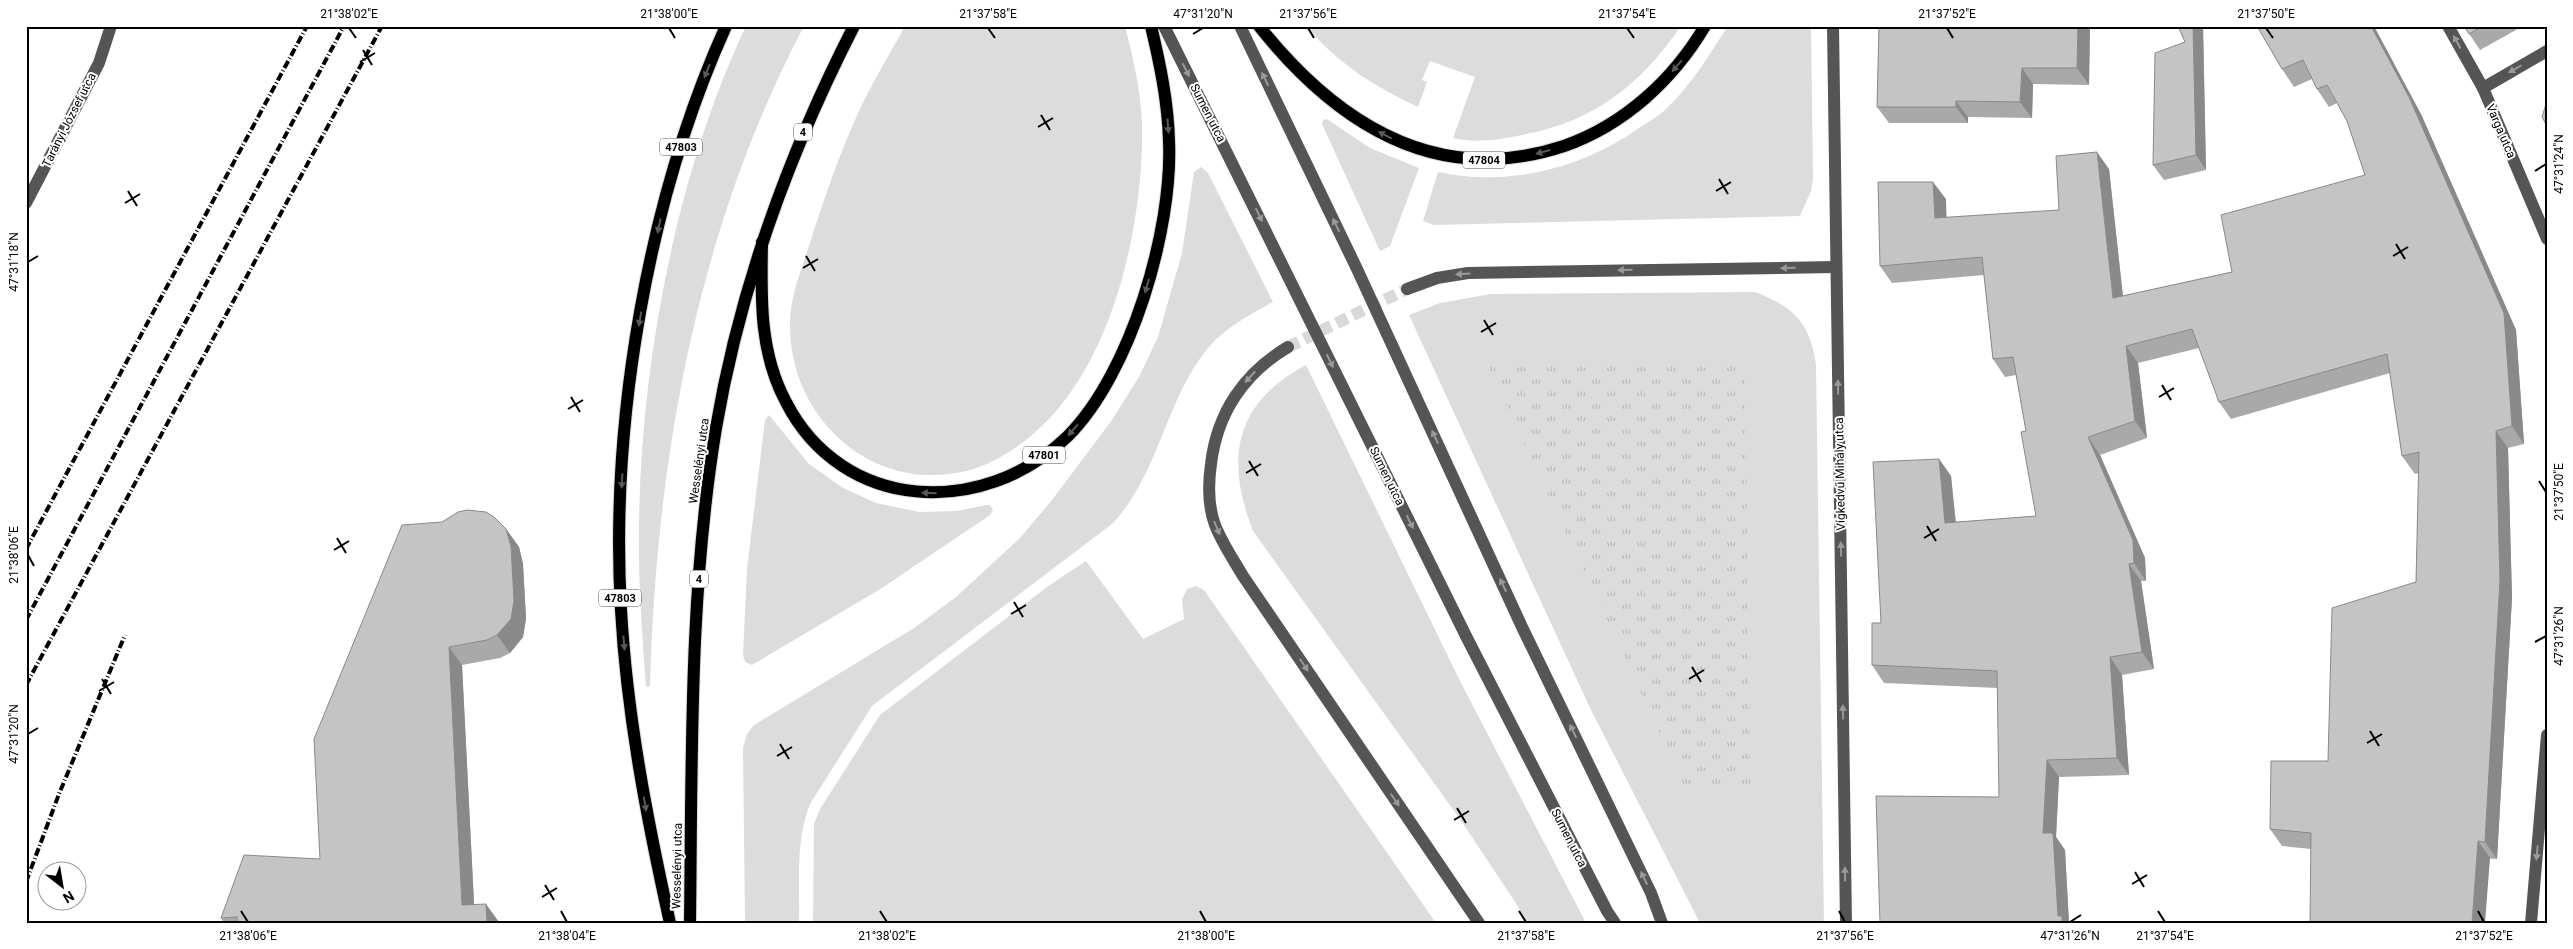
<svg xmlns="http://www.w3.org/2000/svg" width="2573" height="949" font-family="Roboto,sans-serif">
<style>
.grass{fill:#dcdcdc}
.park{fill:url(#park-tufts)}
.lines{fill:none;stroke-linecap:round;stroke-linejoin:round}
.minor-tunnel{stroke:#d9d9d9;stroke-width:12;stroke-dasharray:12 6;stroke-linecap:butt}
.major-casing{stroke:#dbdbdb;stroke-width:14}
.minor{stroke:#555;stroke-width:12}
.major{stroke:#000;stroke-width:12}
.rail{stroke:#000;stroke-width:4;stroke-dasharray:8 2.5 1 2.5;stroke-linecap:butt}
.wall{fill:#a9a9a9}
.shaded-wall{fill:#898989}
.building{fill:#c4c4c4;stroke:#898989}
.oneway{fill:#999}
.oneway2{fill:#595959}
.ticks{fill:none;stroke:#000;stroke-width:2}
.labels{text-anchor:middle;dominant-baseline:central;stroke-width:4;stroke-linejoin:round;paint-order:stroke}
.shield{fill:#fff;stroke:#4c4c4c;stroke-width:1}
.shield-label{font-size:11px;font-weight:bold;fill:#000}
.street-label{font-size:12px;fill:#000;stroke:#fff}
.neatline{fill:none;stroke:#000;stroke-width:2}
.ticks-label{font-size:12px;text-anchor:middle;fill:#000}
</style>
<defs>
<pattern id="park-tufts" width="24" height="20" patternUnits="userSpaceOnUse" patternTransform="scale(1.25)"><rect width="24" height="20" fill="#dcdcdc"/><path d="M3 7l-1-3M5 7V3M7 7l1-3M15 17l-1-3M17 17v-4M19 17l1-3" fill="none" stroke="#bbb"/></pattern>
</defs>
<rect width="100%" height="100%" fill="#fff"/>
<g class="grass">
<path d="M746,26H804C697,229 656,459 650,686L646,687C643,642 639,597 639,552C637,382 673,180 746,26Z"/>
<path d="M905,26H1125C1133,58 1141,91 1142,124C1144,224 1113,367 1033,434C1015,450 990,465 966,471C871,494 789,417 790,324C790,298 800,273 808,249C823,202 839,154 860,109C873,81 890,54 905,26Z"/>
<path d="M1306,26H1681C1639,86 1595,121 1522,135C1500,140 1475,143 1453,138L1475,77L1430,61L1422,80L1427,82L1418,107C1375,87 1337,63 1306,26Z"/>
<path d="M1728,26H1811L1813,180L1811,191L1800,216L1434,225L1423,221L1438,172C1508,187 1581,169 1639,128C1648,122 1659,116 1667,108C1692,84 1709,55 1728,26Z"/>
<path d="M1327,119L1370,148L1419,168L1390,246L1380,251L1322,124L1323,120Z"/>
<path d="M1201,167L1208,173L1273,302C1250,315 1226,327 1208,348C1165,400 1159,475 1112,524L872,706L810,804C795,842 800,882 799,923H745L743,748L747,734L754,725L914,628L956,597L1020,538L1052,500L1112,420L1139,377L1158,337L1182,253L1194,172Z"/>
<path d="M1755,292C1794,307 1810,323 1816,365L1824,923H1700L1590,708L1409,315L1440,303L1491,294Z"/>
<path d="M1306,365L1461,683L1586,923H1525L1519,908L1462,822L1253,531C1225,459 1234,403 1306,365Z"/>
<path d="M769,415L809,464L843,488L876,503L919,512L957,511L986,505H990L993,510L990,515L882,588L752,665L745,662L743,655L747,569L765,420Z"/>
<path d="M1086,561L1143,639L1184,619L1182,599L1187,589L1196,586L1204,590L1436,923H813L814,824L820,809L880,715L1047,587Z"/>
</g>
<path class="park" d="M1745,361L1750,787L1685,788L1488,366Z"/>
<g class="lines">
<path class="minor-tunnel" d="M1288,347L1407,289"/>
<defs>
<g id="major">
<path d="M1259,26C1337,124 1437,188 1564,146C1624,125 1673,80 1705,26"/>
<path d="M762,242C761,297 759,352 786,402C842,512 983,519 1068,436C1131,373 1173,229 1169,141C1168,102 1160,64 1151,26"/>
<path d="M670,923C647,819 627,716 621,610C610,420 648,199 726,26"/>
<path d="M690,923C692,758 689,591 716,428C740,287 789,153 854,26"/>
</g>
</defs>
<use href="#major" class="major-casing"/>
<g class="minor">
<path d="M1164,26L1467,638L1607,911L1615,923"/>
<path d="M1240,26L1357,269L1522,627L1651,893L1662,923"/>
<path d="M1833,26L1846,923"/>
<path d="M2448,26L2483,88L2547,239"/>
<path d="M2483,88L2547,51"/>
<path d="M26,203L99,63L111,26"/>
<path d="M1407,289L1437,278L1468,273L1836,267"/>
<path d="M1288,347C1244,373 1217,413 1211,464C1208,485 1208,506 1215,525C1222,543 1233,559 1243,576L1479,923"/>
<path d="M2531,923L2547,735"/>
</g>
<use href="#major" class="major"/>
<g class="rail">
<path d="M26,549L307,26"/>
<path d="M26,620L344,26"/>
<path d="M26,685L382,26"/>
<path d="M26,882L59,794L125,635"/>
</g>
</g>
<g class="wall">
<path d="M1879,26H2090L2089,85L2033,84L2032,118L1968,117V123H1889L1877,107Z"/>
<path d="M2178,26H2203L2206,170L2164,180L2153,165L2185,42Z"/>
<path d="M2257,26L2421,114L2516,330L2524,444L2508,448L2512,598L2497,859L2311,849L2282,846L2270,829L2328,761L2416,582L2419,473L2415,474L2402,456L2390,373L2231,419L2219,402L2199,348L2138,363L2147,438L2100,455L2145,558L2146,581H2141L2154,669L2122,675L2129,775L2059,777L2056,837L2065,850L2069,923H1880L1999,797L1998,688L1884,683L1872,665L1881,623L1939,459L1951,476L1956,522L2036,516L2026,431L2016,375L2005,377L1993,359L1984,275L1892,283L1880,266L1946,199V218L2059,210L2109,169L2123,296L2232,272L2365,175L2347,121L2337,103L2329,107L2317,89L2312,79L2294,87L2282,69Z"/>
<path d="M2464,26H2523L2480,50Z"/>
<path d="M442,522L506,529L519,547L523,564L526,619L523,637L510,653L500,658L462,665L474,904L499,922V923H224L221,918L320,859Z"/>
</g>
<g class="shaded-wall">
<path d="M2078,26H2090L2089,85L2077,68Z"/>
<path d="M2193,26H2203L2206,170L2196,155Z"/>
<path d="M2371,26H2374L2421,114L2516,330L2524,444L2512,426Z"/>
<path d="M2022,68L2033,84L2032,118L2020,102Z"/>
<path d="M1956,101L1968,117V123L1956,107Z"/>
<path d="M2097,152L2109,169L2125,316L2113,298Z"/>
<path d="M1933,182L1946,199L1947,236L1935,218Z"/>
<path d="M2126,346L2138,363L2147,438L2135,421Z"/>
<path d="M2496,431L2508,448L2512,598L2497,859L2485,842Z"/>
<path d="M2088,437L2100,455L2145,558L2146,581L2134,563Z"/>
<path d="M1939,459L1951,476L1957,540L1945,523Z"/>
<path d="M506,529L519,547L523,564L526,619L523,637L510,653L497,635Z"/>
<path d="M2129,564L2141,581L2154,669L2142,652Z"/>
<path d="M449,647L462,665L475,923L462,905Z"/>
<path d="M2110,657L2122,675L2129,775L2117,758Z"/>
<path d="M2047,760L2059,777L2056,837L2065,850L2069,923H2062L2058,916L2043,833Z"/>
<path d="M2478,841L2490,858L2485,923H2472Z"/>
<path d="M486,904L499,922V923H487Z"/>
</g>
<g class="building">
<path d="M1879,26H2078L2077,68H2022L2020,102L1956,101V107H1877Z"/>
<path d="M2178,26H2193L2196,155L2153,165L2155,53L2185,42Z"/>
<path d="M2257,26H2371L2409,97L2504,313L2512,426L2496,431L2500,580L2485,842L2478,841L2472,923H2310L2311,833L2270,829L2271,761H2328L2332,608L2416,582L2419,452L2402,456L2387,354L2219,402L2192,329L2126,346L2135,421L2088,437L2133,540L2134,563L2129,564L2142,652L2110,657L2117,758L2047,760L2043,833H2053L2058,916H2062V923H1880L1876,796L1999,797L1997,671L1872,665V623H1881L1873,462L1939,459L1945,523L2036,516L2021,432L2026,431L2013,357L1993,359L1982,257L1880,266L1878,182H1933L1935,218L2059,210L2056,156L2097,152L2113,298L2232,272L2221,215L2365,175L2347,121L2327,85L2317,89L2303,60L2282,69Z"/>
<path d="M2464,26H2483L2469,34Z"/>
<path d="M2547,103V126L2542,117L2546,104Z"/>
<path d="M467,510L486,512L494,517L506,529L511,546L514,601L511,619L497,635L487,640L449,647L462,905L486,904L487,923H237V917L221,918L244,855L320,859L314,739L402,525L442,522L458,512Z"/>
</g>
<defs><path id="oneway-solid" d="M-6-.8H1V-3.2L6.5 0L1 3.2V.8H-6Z" transform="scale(1.25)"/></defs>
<g class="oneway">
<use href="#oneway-solid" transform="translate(2457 42) rotate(-119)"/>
<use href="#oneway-solid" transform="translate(2515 69) rotate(150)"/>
<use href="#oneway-solid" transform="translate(1186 70) rotate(63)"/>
<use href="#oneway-solid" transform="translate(1265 79) rotate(-116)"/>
<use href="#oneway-solid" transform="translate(1259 215) rotate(64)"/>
<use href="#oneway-solid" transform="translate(1336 225) rotate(-116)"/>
<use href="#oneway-solid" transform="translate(1788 268) rotate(179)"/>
<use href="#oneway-solid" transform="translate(1625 270) rotate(179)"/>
<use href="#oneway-solid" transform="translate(1463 274) rotate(176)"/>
<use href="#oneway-solid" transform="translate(1330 361) rotate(64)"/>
<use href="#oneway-solid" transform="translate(1250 377) rotate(133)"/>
<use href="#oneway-solid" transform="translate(1838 387) rotate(-91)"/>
<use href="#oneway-solid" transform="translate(1435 437) rotate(-115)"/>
<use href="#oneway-solid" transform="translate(1410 522) rotate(64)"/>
<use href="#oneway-solid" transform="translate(1217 528) rotate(67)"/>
<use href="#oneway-solid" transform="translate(1841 549) rotate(-91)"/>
<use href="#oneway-solid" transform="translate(1503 585) rotate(-115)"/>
<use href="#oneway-solid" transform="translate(1304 665) rotate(56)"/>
<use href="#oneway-solid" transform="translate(1843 712) rotate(-91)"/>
<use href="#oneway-solid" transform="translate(1573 731) rotate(-116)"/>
<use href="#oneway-solid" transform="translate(1395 800) rotate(56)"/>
<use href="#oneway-solid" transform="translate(2537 853) rotate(95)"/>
<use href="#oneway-solid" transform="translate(1845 874) rotate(-91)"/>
<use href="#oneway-solid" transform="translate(1644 878) rotate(-115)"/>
</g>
<g class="oneway2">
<use href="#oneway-solid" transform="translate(1677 66) rotate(131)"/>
<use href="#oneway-solid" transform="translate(707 71) rotate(112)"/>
<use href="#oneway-solid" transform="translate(1168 126) rotate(86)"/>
<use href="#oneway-solid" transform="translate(1385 135) rotate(-152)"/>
<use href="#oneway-solid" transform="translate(1543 152) rotate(165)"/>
<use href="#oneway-solid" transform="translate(659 226) rotate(102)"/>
<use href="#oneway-solid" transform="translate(1147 286) rotate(106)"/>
<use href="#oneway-solid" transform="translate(640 319) rotate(100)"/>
<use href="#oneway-solid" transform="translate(1073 430) rotate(131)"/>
<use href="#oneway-solid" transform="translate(622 481) rotate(93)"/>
<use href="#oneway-solid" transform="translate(929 493) rotate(-179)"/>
<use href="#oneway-solid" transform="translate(624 643) rotate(85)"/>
<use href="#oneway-solid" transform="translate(645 804) rotate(80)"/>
</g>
<path class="ticks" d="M349,28L356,38M669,28L675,38M988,28L995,38M1308,28L1314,38M1627,28L1634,38M1947,28L1953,38M2266,28L2273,38M1193,34L1203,28M363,50L372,65M360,62L375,53M1041,115L1050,130M1038,127L1053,118M2535,171L2546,164M1719,179L1728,194M128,191L137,206M1716,191L1731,182M125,203L140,194M2396,244L2405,259M806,256L815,271M2393,256L2408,247M28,262L38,256M803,268L818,259M1484,320L1493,335M1481,332L1496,323M2162,385L2171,400M571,397L580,412M2159,397L2174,388M568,409L583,400M1249,461L1258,476M1246,473L1261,464M2539,481L2546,492M1927,526L1936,541M337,538L346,553M1924,538L1939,529M334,550L349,541M28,555L34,566M1014,602L1023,617M1011,614L1026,605M2535,642L2546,636M1692,667L1701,682M102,679L111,694M1689,679L1704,670M99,691L114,682M2370,731L2379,746M28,734L38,728M2367,743L2382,734M780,744L789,759M777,756L792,747M1457,808L1466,823M1454,820L1469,811M2135,872L2144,887M2132,884L2147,875M545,885L554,900M542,897L557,888M241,911L248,922M561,911L567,922M880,911L887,922M1200,911L1206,922M1519,911L1526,922M1839,911L1845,922M2158,911L2165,922M2478,911L2484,922M2070,922L2081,915"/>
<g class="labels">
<g class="shield">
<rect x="794" y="123.5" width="18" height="17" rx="4"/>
<rect x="660" y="138.5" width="42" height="17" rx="4"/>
<rect x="1463" y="151.5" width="42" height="17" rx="4"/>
<rect x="1023" y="446.5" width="42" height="17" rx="4"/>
<rect x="690" y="570.5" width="18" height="17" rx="4"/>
<rect x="599" y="589.5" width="42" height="17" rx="4"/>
</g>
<g class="shield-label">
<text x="803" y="132">4</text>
<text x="681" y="147">47803</text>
<text x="1484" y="160">47804</text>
<text x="1044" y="455">47801</text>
<text x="699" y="579">4</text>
<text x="620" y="598">47803</text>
</g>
<g class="street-label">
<text transform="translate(1208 113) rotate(63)">Sumen utca</text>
<text transform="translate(69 120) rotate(-63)">Tarányi József utca</text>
<text transform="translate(2501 131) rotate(67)">Varga utca</text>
<text transform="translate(699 461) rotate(-82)">Wesselényi utca</text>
<text transform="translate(1840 474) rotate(-91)">Vígkedvű Mihály utca</text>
<text transform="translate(1387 476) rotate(64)">Sumen utca</text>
<text transform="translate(1569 838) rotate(63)">Sumen utca</text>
<text transform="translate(677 866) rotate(-89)">Wesselényi utca</text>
</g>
</g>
<rect width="2573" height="949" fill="none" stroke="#ffffff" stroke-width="55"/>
<g transform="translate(62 886) rotate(149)"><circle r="24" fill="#ffffff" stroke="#999999"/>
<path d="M0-4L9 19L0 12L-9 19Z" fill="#000000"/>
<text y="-8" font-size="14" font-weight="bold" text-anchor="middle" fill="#000000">N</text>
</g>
<rect x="28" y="28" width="2518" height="894" class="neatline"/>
<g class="ticks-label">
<text x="349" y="18">21°38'02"E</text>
<text x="669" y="18">21°38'00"E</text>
<text x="988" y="18">21°37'58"E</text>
<text x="1203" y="18">47°31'20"N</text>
<text x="1308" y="18">21°37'56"E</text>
<text x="1627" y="18">21°37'54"E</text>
<text x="1947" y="18">21°37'52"E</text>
<text x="2266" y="18">21°37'50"E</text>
<text transform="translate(2559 164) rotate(-90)" y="4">47°31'24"N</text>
<text transform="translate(14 262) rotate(-90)" y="4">47°31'18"N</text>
<text transform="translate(2559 492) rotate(-90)" y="4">21°37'50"E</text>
<text transform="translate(14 555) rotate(-90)" y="4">21°38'06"E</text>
<text transform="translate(2559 636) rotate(-90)" y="4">47°31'26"N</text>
<text transform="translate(14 734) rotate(-90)" y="4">47°31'20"N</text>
<text x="248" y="940">21°38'06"E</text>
<text x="567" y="940">21°38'04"E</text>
<text x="887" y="940">21°38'02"E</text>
<text x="1206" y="940">21°38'00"E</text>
<text x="1526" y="940">21°37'58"E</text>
<text x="1845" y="940">21°37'56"E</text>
<text x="2070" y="940">47°31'26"N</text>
<text x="2165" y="940">21°37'54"E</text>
<text x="2484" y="940">21°37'52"E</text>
</g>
</svg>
